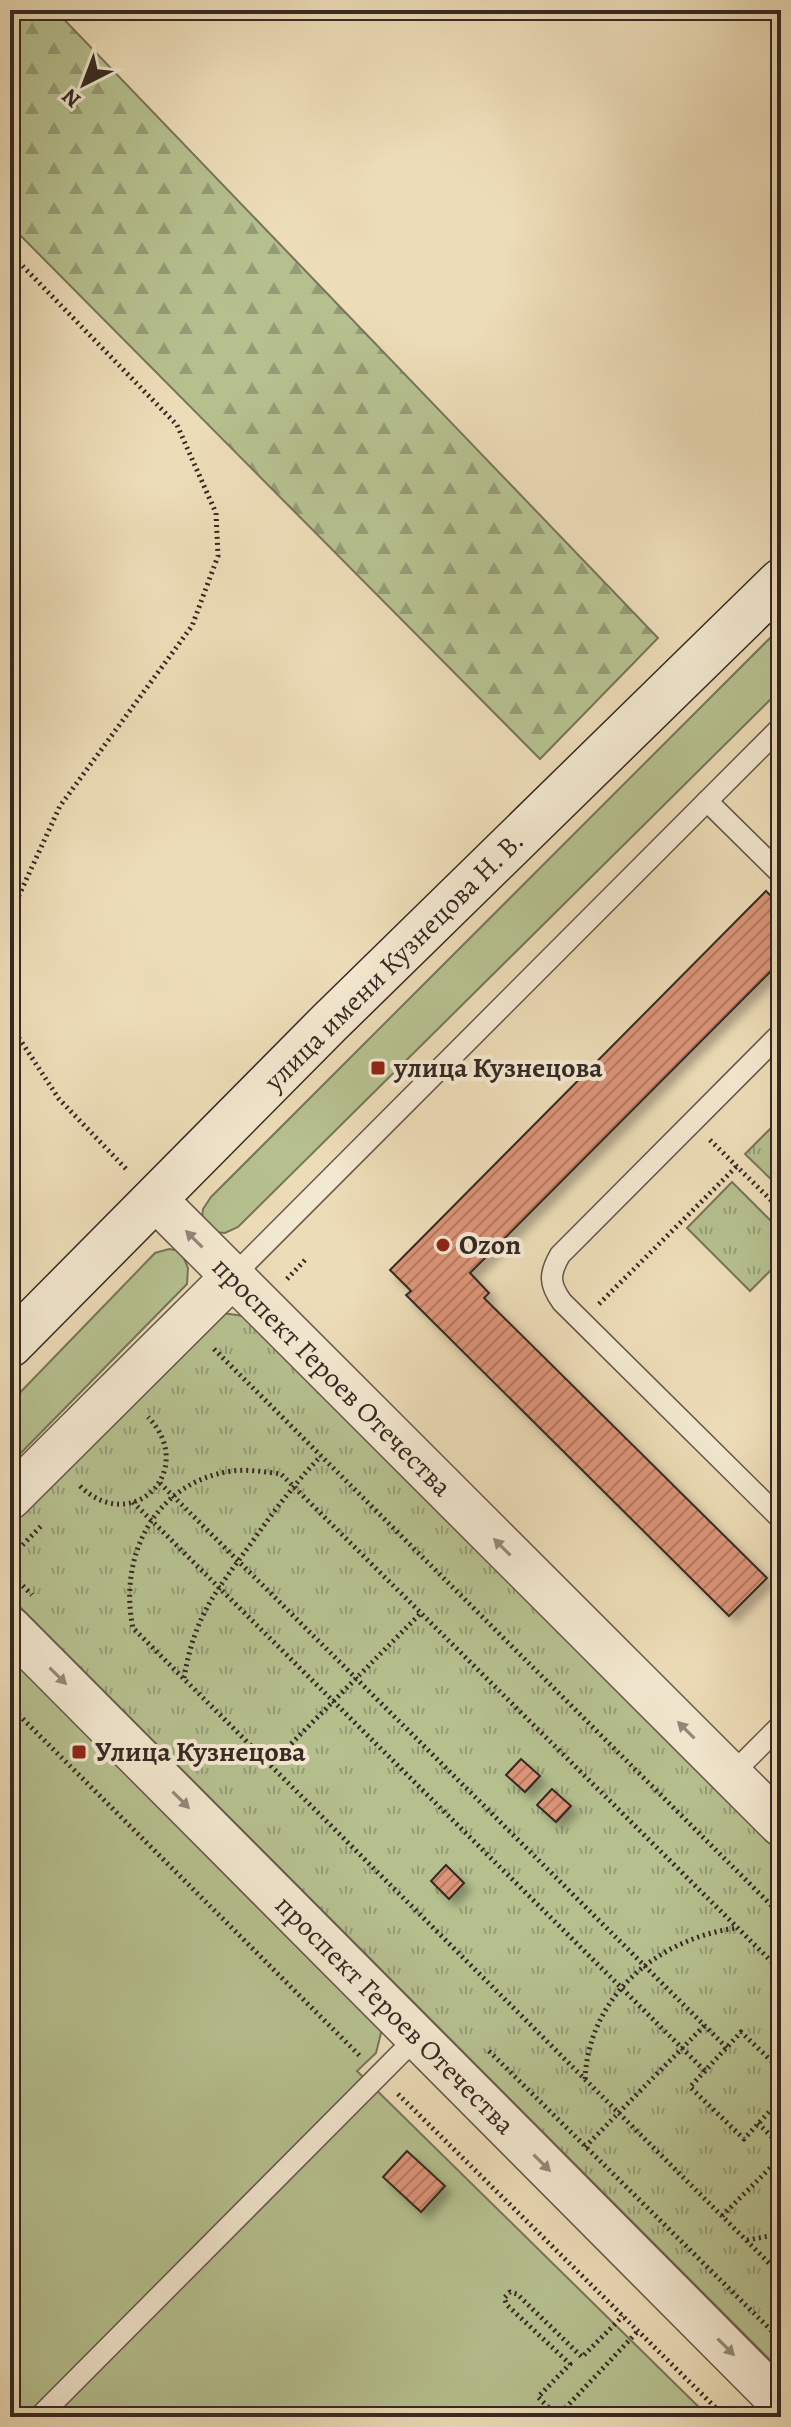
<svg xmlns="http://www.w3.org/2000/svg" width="791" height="2427" font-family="Alegreya,serif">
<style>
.grass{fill:#b6c08f;stroke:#76745a;stroke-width:2}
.forest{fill:url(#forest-firs);stroke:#76745a;stroke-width:2}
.park{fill:url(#park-tufts);stroke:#76745a;stroke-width:2}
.building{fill:url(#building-hatch);stroke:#362924;stroke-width:2;filter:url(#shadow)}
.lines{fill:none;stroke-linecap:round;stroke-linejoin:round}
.service-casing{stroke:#645649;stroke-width:23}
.minor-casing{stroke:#645649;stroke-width:45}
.secondary-casing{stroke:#362924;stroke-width:47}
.path{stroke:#362924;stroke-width:5;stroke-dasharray:2 4;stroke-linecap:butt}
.service{stroke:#f3e8d0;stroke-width:20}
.minor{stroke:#f3e8d0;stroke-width:42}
.secondary{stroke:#f3e8d0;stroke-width:44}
.oneway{fill:#94887a}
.poi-dot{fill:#8f2418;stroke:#f3e8d0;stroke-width:3}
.labels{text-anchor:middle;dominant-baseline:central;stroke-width:8;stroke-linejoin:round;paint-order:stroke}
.street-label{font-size:28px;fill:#362924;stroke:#f3e8d0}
.poi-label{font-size:28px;font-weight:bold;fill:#362924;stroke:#f3e8d0;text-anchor:start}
</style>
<defs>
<pattern id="forest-firs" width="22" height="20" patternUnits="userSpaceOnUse" patternTransform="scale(2)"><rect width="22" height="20" fill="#b6c08f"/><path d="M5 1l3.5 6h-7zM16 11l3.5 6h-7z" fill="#959c75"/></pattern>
<pattern id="park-tufts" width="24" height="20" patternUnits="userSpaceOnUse" patternTransform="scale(2)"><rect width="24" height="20" fill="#b6c08f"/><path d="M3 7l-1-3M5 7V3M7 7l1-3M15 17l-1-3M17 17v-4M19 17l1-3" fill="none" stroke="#959c75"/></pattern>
<pattern id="building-hatch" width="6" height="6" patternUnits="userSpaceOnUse" patternTransform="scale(2)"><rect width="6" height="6" fill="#dc9477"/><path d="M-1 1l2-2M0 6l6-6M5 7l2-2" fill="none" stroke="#b37961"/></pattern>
<filter id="shadow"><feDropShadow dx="7" dy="7" stdDeviation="4" flood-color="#0004"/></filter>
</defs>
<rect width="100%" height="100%" fill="#ecdcb7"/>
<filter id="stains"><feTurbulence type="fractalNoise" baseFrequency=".0025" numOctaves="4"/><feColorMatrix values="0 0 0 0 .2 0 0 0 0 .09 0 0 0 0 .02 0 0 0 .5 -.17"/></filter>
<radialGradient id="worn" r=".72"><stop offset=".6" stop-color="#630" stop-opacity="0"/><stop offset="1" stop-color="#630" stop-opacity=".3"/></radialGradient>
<g class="grass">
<path d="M781,627V689L238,1227L225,1233L213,1232L202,1218L203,1209L211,1197Z"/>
<path d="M169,1249L181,1251L188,1268L187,1284L10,1464V1403L155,1253Z"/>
<path d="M10,1634L382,2029L376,2053L357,2071L709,2417H10Z"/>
</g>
<path class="forest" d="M10,10H55L658,638L540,759L10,225Z"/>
<g class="park">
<path d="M781,1118V1189L745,1154Z"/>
<path d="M732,1182L781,1231V1260L750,1291L687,1228Z"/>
<path d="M222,1313L251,1317L781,1848V2371L10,1597V1516Z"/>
</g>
<g class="building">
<path d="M766,891L781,906V961L470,1273L489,1293L484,1298L767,1578L729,1616L406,1295L411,1291L390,1270Z"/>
<path d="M521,1759L540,1776L525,1792L506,1775Z"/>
<path d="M552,1789L571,1806L556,1822L537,1805Z"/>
<path d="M446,1865L464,1883L449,1899L431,1881Z"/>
<path d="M407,2151L445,2186L421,2212L383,2177Z"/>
</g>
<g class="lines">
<defs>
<g id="service">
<path d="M707,801L781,874"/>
<path d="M781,1033L560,1255C549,1274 549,1284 562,1302L781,1519"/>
<path d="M232,1277L781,727"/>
<path d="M731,1775L781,1725"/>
<path d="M39,2417L417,2037"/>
</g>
<g id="minor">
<path d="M156,1200L781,1825"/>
<path d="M10,1498L232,1277"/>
<path d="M10,1628L781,2403"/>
</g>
<path id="secondary" d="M10,1345L329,1023L781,581"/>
</defs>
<use href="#service" class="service-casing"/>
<use href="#minor" class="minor-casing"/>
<use href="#secondary" class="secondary-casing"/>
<g class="path">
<path d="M10,253L177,425L216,513L218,556L192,626L60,806L10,915"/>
<path d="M10,986L11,1026L59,1099L128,1171"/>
<path d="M710,1140L781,1210"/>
<path d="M287,1279L306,1259"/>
<path d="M599,1304L737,1166"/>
<path d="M214,1349L781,1915"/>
<path d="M160,1483L727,2048"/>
<path d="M80,1486C132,1537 199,1470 148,1417"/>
<path d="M133,1502L705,2071"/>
<path d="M10,1558L43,1524"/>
<path d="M10,1573L32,1595"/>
<path d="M184,1678C195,1614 216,1592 252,1542C274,1511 295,1483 321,1456"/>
<path d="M10,1706L360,2056"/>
<path d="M270,1765L421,1613"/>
<path d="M781,1971L281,1474C265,1472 249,1469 232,1471C154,1482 118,1557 133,1628L781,2275"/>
<path d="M489,2051L781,2340"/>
<path d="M781,2070L741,2032L690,2087L744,2139L781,2099"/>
<path d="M585,2079C589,1995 659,1938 737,1928"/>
<path d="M398,2094L725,2417"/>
<path d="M758,2123L781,2146"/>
<path d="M585,2147L705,2025"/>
<path d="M722,2216L781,2157"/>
<path d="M747,2240L781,2234"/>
<path d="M557,2416L538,2397L570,2364L507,2305L504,2298L510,2292L517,2294L582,2357L623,2316"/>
<path d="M557,2417L638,2331"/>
</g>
<use href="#service" class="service"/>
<use href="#minor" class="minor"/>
<use href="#secondary" class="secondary"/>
</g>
<defs><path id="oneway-solid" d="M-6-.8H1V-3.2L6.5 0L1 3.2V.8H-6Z" transform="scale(2)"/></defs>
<g class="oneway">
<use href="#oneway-solid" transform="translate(194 1239) rotate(-135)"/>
<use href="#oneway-solid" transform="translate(502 1547) rotate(-135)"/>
<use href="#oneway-solid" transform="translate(58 1676) rotate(45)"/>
<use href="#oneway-solid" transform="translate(686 1730) rotate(-135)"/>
<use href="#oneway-solid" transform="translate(181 1800) rotate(45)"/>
<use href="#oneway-solid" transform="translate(542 2163) rotate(45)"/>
<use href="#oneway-solid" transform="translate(726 2347) rotate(45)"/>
</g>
<g class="poi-dot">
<rect x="370" y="1060" width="16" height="16" rx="4"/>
<circle cx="443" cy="1245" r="8"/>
<rect x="71" y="1744" width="16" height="16" rx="4"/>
</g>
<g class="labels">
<g class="street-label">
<text transform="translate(394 961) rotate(-45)">улица имени Кузнецова Н. В.</text>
<text transform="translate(332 1377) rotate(45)">проспект Героев Отечества</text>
<text transform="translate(395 2015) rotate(45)">проспект Героев Отечества</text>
</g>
<g class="poi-label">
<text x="394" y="1068">улица Кузнецова</text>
<text x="459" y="1245">Ozon</text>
<text x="95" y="1752">Улица Кузнецова</text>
</g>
</g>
<rect width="791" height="2427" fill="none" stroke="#ecdcb7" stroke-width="40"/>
<rect x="12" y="12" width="767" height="2403" fill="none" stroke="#362924" stroke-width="4"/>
<rect x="20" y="20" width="751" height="2387" fill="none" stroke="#362924" stroke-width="2"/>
<g transform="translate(84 84) rotate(222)" stroke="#f3e8d0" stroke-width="6" paint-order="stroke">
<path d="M0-6L14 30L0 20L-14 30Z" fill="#362924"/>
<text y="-12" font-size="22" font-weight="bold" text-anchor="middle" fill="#362924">N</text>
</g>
<rect width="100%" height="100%" filter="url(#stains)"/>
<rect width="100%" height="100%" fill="url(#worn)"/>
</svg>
